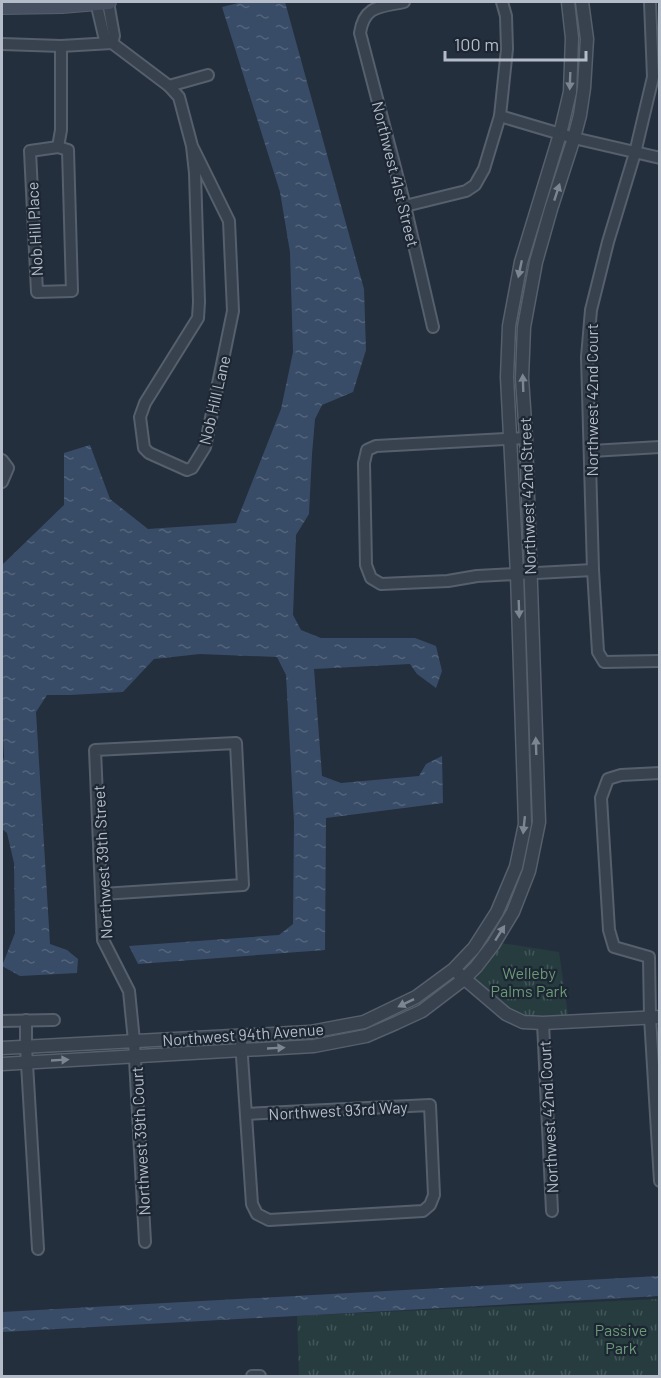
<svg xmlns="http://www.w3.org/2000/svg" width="661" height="1378" font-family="Barlow,sans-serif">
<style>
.park{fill:url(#park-tufts)}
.water{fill:url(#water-ripples)}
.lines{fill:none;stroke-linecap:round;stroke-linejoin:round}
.minor-casing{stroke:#565f6c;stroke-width:14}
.tertiary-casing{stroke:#565f6c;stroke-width:15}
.secondary-casing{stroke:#565f6c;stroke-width:16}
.minor{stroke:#38414e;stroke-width:10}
.tertiary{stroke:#38414e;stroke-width:12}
.secondary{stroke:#465061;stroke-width:14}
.oneway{fill:#7c8592}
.labels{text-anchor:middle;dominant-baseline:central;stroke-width:4.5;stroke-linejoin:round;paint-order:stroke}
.street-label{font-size:16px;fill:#b4bcc9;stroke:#1d2633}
.park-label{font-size:16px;fill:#6b9a76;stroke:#1d2633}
</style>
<defs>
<pattern id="park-tufts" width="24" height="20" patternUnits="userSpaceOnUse" patternTransform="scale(1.5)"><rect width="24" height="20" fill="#263c3f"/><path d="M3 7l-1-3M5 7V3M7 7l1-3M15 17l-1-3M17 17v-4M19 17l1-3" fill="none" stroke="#435659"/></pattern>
<pattern id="water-ripples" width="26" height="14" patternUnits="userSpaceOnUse" patternTransform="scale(1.5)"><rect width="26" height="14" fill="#394c67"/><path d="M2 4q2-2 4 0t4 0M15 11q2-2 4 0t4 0" fill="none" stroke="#53647b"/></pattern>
</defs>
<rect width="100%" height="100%" fill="#242f3e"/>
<g class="park">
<path d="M501,943L559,952L568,1015L532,1019L506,1009L473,983Z"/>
<path d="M659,1299V1376H299L297,1316Z"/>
</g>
<g class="water">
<path d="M242,2H285L364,289L366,350L353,392L322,405L315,419L312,454L309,514L296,535L293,615L301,630L321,638H415L436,646L442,671L436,688L417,674L410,664L314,669L322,776L341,783L419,776L426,764L442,756L443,803L326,818L325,950L138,964L129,946L279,935L293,924L294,822L286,675L277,657L200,654L154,659L123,692L70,695H47L36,712L50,944L67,950L78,959L77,973L20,976L2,966L15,933L14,863L7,833L2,829V765L4,757L2,711V565L64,505V453L90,445L110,499L148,529L236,523L281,409L293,352L290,252L280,192L222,7Z"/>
<path d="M659,1276V1296L2,1332V1312Z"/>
</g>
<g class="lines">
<defs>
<g id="minor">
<path d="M96,2L104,36L112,43L169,86L179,97L192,146L195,173L199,302L198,318L145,403L140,417L144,448L149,453L187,470L192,468L205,447L233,311L229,221L192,146"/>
<path d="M108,2L114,36L112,43"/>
<path d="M404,2C381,7 364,5 360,33L405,206L433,327"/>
<path d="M650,2L653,77L635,153L608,242L591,310L587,357L593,570L598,652L604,662L660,661"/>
<path d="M2,44L61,46L112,43"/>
<path d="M169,86L208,75"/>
<path d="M500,116L574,138L660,158"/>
<path d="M58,147L68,150L72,291L37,292L30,151Z"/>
<path d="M58,147L61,130V46"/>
<path d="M405,206L466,191L475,185L484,169L500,116L507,49L506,16L502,2"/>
<path d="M526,438L376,446L367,450L364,463L366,565L371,578L381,584L448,581L477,576L593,570"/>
<path d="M591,451L660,447"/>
<path d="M2,460L8,468L2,482"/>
<path d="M660,773L621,775L608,779L601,798L609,930L614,947L649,957L650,1017L660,1181"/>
<path d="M102,894L243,885L236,743L95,750L103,940L129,991L134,1041L145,1242"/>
<path d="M26,1020V1047L38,1249"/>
<path d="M2,1021L54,1020"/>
<path d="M543,1023L552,1211"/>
<path d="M241,1042L252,1204L257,1214L269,1220L423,1211L430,1205L434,1195L430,1105L246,1114"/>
<path d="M252,1376H260"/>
</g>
<g id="tertiary">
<path d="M459,974L506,1014L523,1022L543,1023L660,1017"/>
<path d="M2,1048L310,1032L364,1022L416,997L454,969L474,948L497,912L516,867L525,824L517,574L507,377L509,326L521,262L560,134L570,92L572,38L568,2"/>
<path d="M2,1064L314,1046L366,1036L396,1023L422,1011L464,979L476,967L493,945L513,912L529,871L539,822L526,438L522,378L524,327L536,262L551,209L574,138L580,115L584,88L587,39L582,2"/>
</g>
<path id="secondary" d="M2,7L62,6L109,2"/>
</defs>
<use href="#minor" class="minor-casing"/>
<use href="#tertiary" class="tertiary-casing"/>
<use href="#secondary" class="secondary-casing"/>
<use href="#minor" class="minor"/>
<use href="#tertiary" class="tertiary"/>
<use href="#secondary" class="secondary"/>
</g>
<defs><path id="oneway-solid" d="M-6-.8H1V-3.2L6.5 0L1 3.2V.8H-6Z" transform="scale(1.5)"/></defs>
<g class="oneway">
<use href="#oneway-solid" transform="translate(570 81) rotate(92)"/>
<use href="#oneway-solid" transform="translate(557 192) rotate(-72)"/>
<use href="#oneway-solid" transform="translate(520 269) rotate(102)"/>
<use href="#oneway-solid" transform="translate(523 383) rotate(-92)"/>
<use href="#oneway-solid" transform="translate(519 609) rotate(88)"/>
<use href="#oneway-solid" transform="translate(536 746) rotate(-92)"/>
<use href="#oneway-solid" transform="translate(524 825) rotate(96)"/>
<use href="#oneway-solid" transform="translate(500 933) rotate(-58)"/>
<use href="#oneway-solid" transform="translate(406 1003) rotate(154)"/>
<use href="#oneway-solid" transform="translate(276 1048) rotate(-3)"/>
<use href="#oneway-solid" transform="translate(60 1060) rotate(-3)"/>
</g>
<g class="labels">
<g class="street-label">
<text transform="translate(396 174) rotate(76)">Northwest 41st Street</text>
<text transform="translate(34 229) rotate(-93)">Nob Hill Place</text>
<text transform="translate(214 400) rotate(-77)">Nob Hill Lane</text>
<text transform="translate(591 400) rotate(-90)">Northwest 42nd Court</text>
<text transform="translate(527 496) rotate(-92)">Northwest 42nd Street</text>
<text transform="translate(102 862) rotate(-93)">Northwest 39th Street</text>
<text transform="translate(243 1034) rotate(-4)">Northwest 94th Avenue</text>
<text transform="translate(338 1110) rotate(-3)">Northwest 93rd Way</text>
<text transform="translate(548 1117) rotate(-93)">Northwest 42nd Court</text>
<text transform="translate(140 1141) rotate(-93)">Northwest 39th Court</text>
</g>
<g class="park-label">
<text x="529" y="972">Welleby<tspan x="529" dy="18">Palms Park</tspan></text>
<text x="621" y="1329">Passive<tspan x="621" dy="18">Park</tspan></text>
</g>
</g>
<rect width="661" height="1378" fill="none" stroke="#b4bcc9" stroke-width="6"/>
<path d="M445 51v9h141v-9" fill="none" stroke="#b4bcc9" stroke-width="3"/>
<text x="454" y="51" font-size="18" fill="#b4bcc9" stroke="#1d2633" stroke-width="4.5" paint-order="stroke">100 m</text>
</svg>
